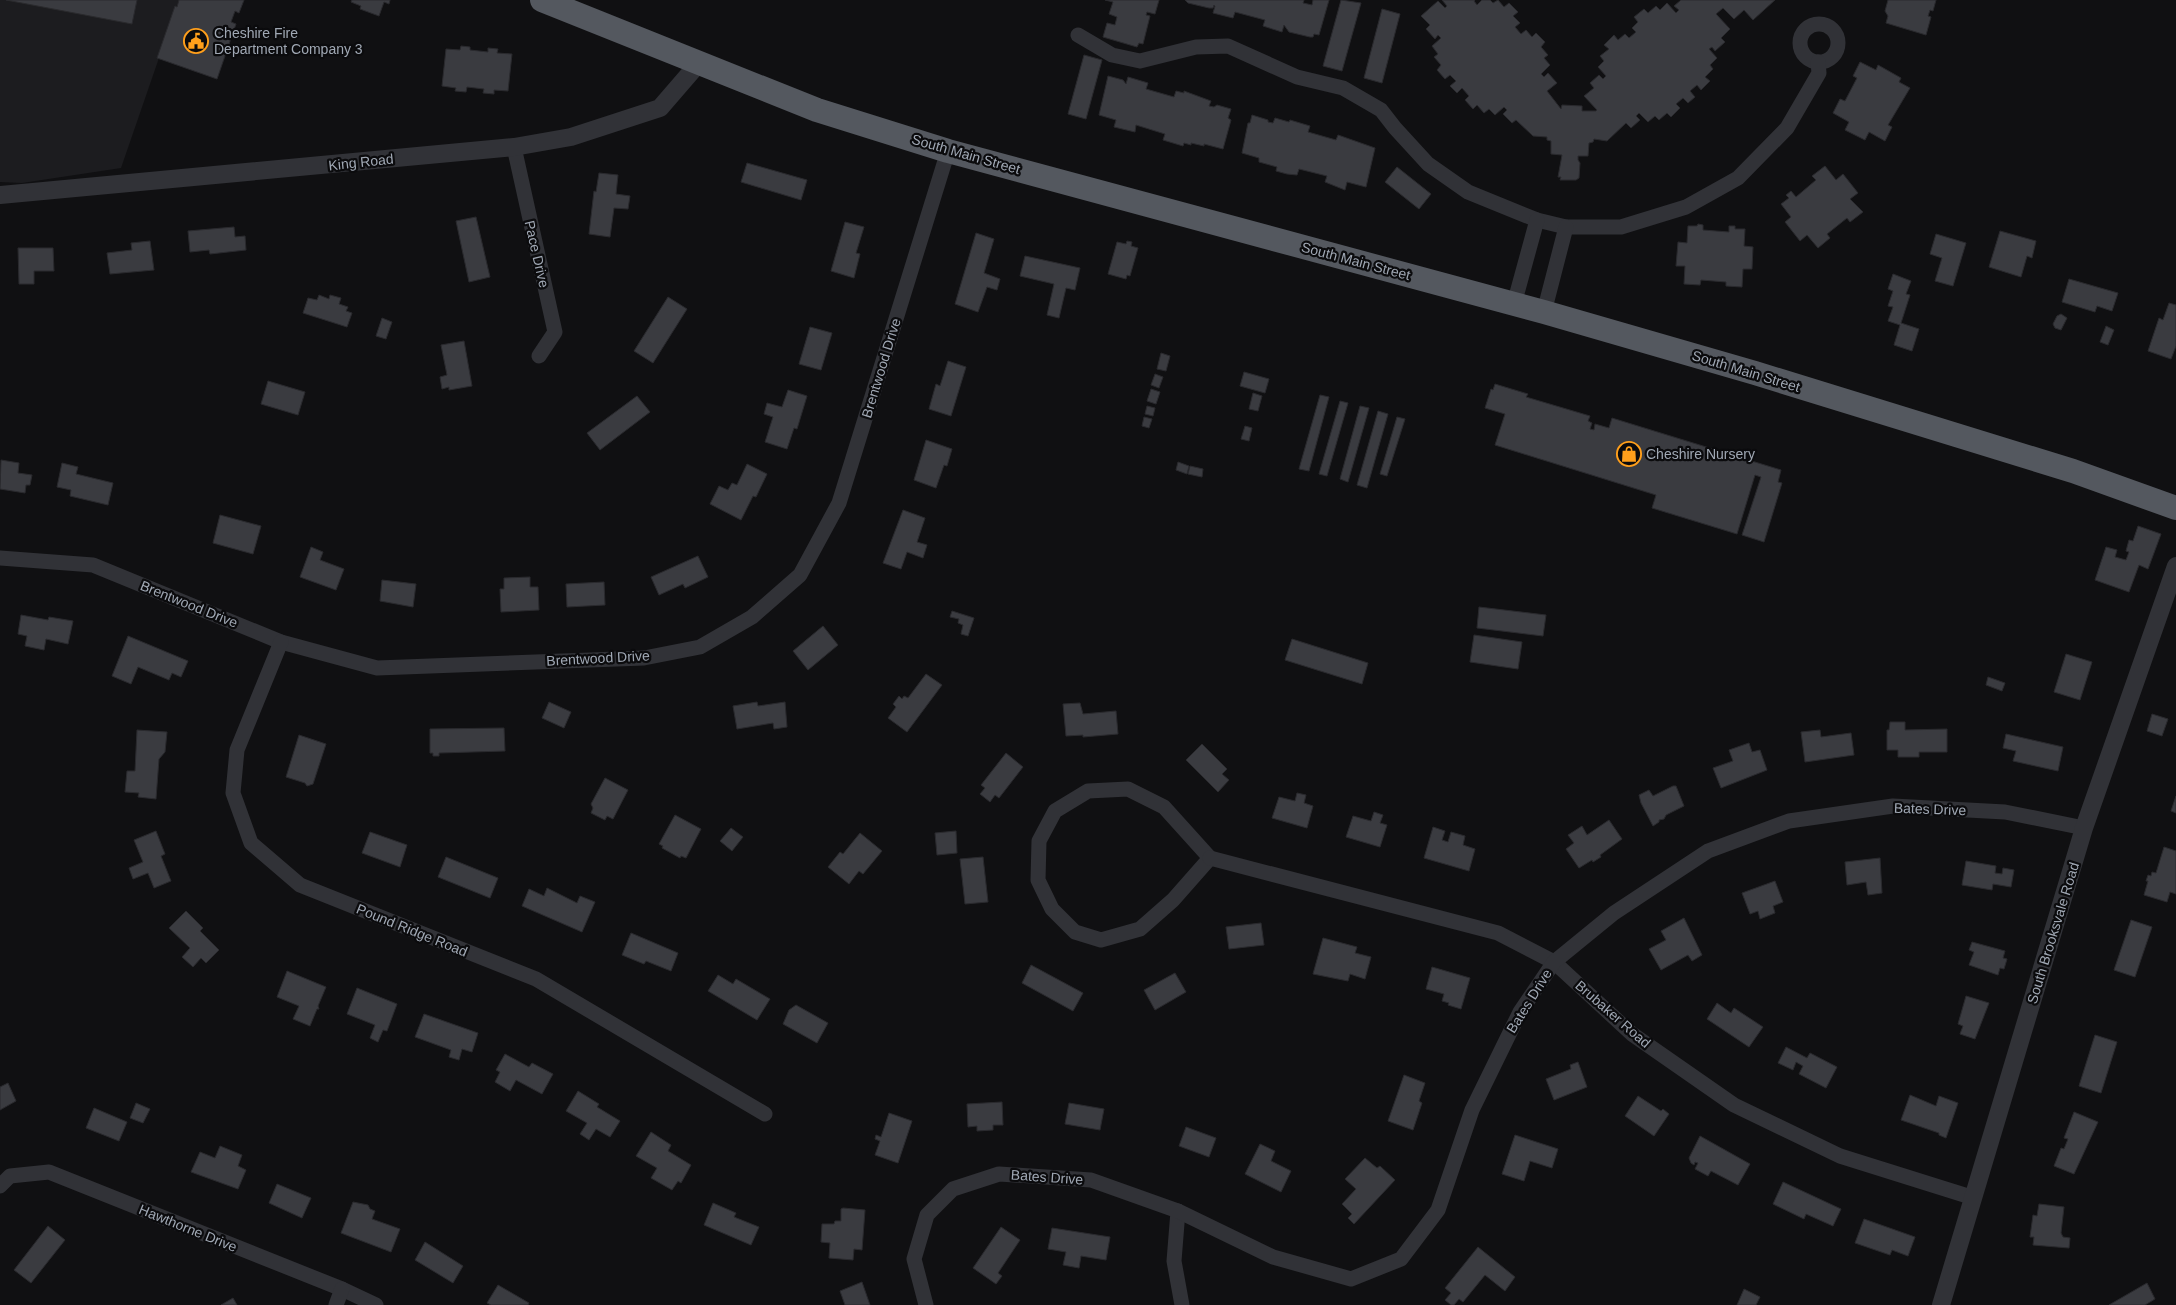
<svg xmlns="http://www.w3.org/2000/svg" width="2176" height="1305" font-family="Arial,sans-serif">
<style>
.built{fill:#1c1c1f}
.building{fill:#3a3b40;stroke:#2a2a2e}
.lines{fill:none;stroke-linecap:round;stroke-linejoin:round}
.minor{stroke:#313237;stroke-width:15}
.tertiary{stroke:#313237;stroke-width:18}
.trunk{stroke:#54585f;stroke-width:24}
.labels{text-anchor:middle;dominant-baseline:central;stroke-width:4.5;stroke-linejoin:round;paint-order:stroke}
.poi-label{font-size:14px;fill:#a0a8b4;stroke:#0b0b0d;text-anchor:start}
.street-label{font-size:14px;fill:#a0a8b4;stroke:#0b0b0d}
</style>
<rect width="100%" height="100%" fill="#101012"/>
<path class="built" d="M0,0H179L121,168L22,183L0,182Z"/>
<g class="building">
<path d="M6,0H137L132,24Z"/>
<path d="M179,0H244L239,13L235,11L231,22L236,24L217,79L157,58L175,6L177,7Z"/>
<path d="M352,0H390L389,4L384,2L379,16L360,9L361,6L351,2Z"/>
<path d="M1105,0H1159L1155,14L1147,12L1146,15L1150,16L1143,44L1139,43L1137,47L1103,37L1107,23L1115,25L1117,17L1109,14L1113,2Z"/>
<path d="M1185,0H1304L1303,3L1312,5L1313,0H1329L1319,35L1314,34L1313,37H1310L1289,32L1284,25L1282,32L1263,26L1265,20L1235,12L1233,18L1213,13L1215,6L1214,5L1213,8H1209L1188,3Z"/>
<path d="M1341,0L1361,3L1342,71L1323,66Z"/>
<path d="M1442,0H1475L1474,1L1477,5L1482,0H1490L1493,3L1498,0L1504,7L1509,3L1518,12L1513,16L1520,23L1515,27L1521,34L1526,30L1532,37L1536,33L1545,42L1541,47L1548,55L1544,58L1550,65L1541,74L1544,77L1548,73L1557,83L1547,91L1561,109L1562,105L1582,106V111H1596L1597,110L1584,96L1594,88L1590,83L1599,75L1603,79L1606,76L1598,67L1604,61L1600,56L1609,49L1604,45L1614,35L1618,40L1625,34L1629,38L1636,32L1632,28L1638,22L1634,17L1644,9L1648,13L1656,6L1660,10L1667,3L1676,13L1679,10L1674,6L1681,0H1775L1753,20L1744,10L1734,19L1723,8L1716,14L1730,29L1721,38L1725,42L1715,51L1712,47L1709,49L1717,58L1710,65L1713,69L1705,77L1710,81L1701,90L1697,85L1690,91L1695,97L1688,103L1683,98L1676,104L1680,108L1671,117L1667,113L1659,120L1655,116L1648,122L1639,113L1636,116L1640,120L1631,128L1626,123L1607,141L1594,139L1593,142L1589,143L1588,156H1578V160L1580,163L1579,178L1576,180H1560L1561,177H1558L1562,155L1551,154V141L1547,140V137L1533,136L1516,120L1512,123L1503,114L1507,110L1504,107L1495,115L1489,109L1484,113L1477,105L1473,109L1465,100L1469,96L1462,88L1457,93L1450,86L1456,81L1450,75L1445,79L1437,70L1441,65L1434,57L1438,54L1432,46L1441,38L1438,35L1435,39L1426,29L1430,25L1421,16L1438,1L1445,8L1447,6Z"/>
<path d="M1888,0H1936L1933,11L1930,10L1928,16L1931,17L1926,35L1886,23L1888,16L1885,11Z"/>
<path d="M1382,9L1400,14L1382,83L1364,78Z"/>
<path d="M461,46L470,47V50L488,52V48L498,49L497,53L512,54L508,91L494,90V94L483,93L484,89L467,87L466,92L455,91L456,88L442,86L446,49L460,50Z"/>
<path d="M1084,55L1102,60L1086,119L1068,114Z"/>
<path d="M1860,62L1876,70L1878,65L1901,78L1899,82L1910,88L1888,125L1892,127L1885,141L1869,132L1865,140L1845,130L1849,122L1833,113L1840,99L1845,101L1857,78L1853,76Z"/>
<path d="M1108,76L1123,80L1126,84L1128,77L1148,83L1146,89L1174,97L1176,91L1184,93V91L1211,101L1209,106L1214,107L1217,105L1231,109L1228,118L1231,120L1223,149L1204,144V146L1191,143V145L1184,143L1183,146L1163,140L1165,134L1136,125L1135,132L1114,127L1116,120L1099,115Z"/>
<path d="M1252,115L1268,120V122L1273,123L1275,118L1289,122L1290,120L1310,126L1308,132L1336,140L1338,135L1375,148L1366,187L1347,182L1345,190L1325,182L1327,176L1299,169L1297,175L1287,174L1276,171L1277,167L1259,162V158L1242,153L1248,123H1250Z"/>
<path d="M747,163L807,180L801,200L741,182Z"/>
<path d="M1825,166L1836,180L1843,174L1858,193L1850,199L1863,212L1850,222L1847,218L1827,234L1830,238L1818,248L1807,235L1800,241L1785,222L1791,217L1781,204L1789,198L1786,195L1791,191L1796,197L1816,180L1812,176Z"/>
<path d="M1397,167L1431,194L1419,209L1385,182Z"/>
<path d="M599,173L618,175L616,194L630,196L628,209L614,208L610,237L589,234L594,191L596,192Z"/>
<path d="M476,217L490,277L469,282L456,221Z"/>
<path d="M845,222L864,227L856,253L860,254L854,278L831,271Z"/>
<path d="M1698,224L1703,225V230L1729,232V226H1735V229H1745L1744,246L1753,247L1752,269H1743L1742,287L1726,286V282L1701,280L1700,285L1684,284L1685,266H1676L1678,242L1687,243L1688,226H1697Z"/>
<path d="M234,227L235,237L245,236L246,250L210,254L209,250L190,252L188,231Z"/>
<path d="M2000,231L2036,241L2032,258L2027,256L2021,277L1989,267Z"/>
<path d="M976,233L994,239L984,273L1000,279L997,290L987,287L978,312L955,304Z"/>
<path d="M1936,234L1966,243L1953,286L1935,281L1942,258L1930,254Z"/>
<path d="M150,241L154,270L110,274L107,253L132,250L131,243Z"/>
<path d="M1127,241L1132,242L1131,246L1138,248L1130,276L1127,275L1126,279L1108,274L1117,242L1126,244Z"/>
<path d="M18,248H53L54,271H34V284H19Z"/>
<path d="M1025,256L1080,268L1075,290L1066,288L1059,318L1047,315L1054,284L1020,276Z"/>
<path d="M1893,274L1911,281L1906,294L1910,295L1901,323L1919,329L1912,351L1894,345L1900,325L1888,321L1893,307L1888,306L1893,291L1888,289Z"/>
<path d="M2069,279L2118,293L2112,311L2097,306L2095,312L2062,302Z"/>
<path d="M319,295L329,299L330,295L341,298L339,304L348,307L346,311L352,313L347,327L303,313L308,298L317,300Z"/>
<path d="M668,297L687,309L653,363L634,351Z"/>
<path d="M2169,303L2176,305V346L2171,359L2148,351L2159,318L2163,320Z"/>
<path d="M2061,314L2067,318L2061,330L2055,328L2053,324L2057,316Z"/>
<path d="M382,318L392,322L386,339L376,336Z"/>
<path d="M2106,326L2114,330L2108,345L2100,342Z"/>
<path d="M810,327L832,333L821,370L799,364Z"/>
<path d="M464,341L472,386L449,390V387L442,389L440,377L447,375L441,345Z"/>
<path d="M1161,353L1170,356L1166,371L1157,369Z"/>
<path d="M948,361L966,367L951,416L929,409L936,384L940,386Z"/>
<path d="M1244,372L1269,379L1265,393L1240,386Z"/>
<path d="M1155,374L1163,377L1159,388L1151,385Z"/>
<path d="M268,381L305,392L298,415L261,404Z"/>
<path d="M1495,384L1528,394L1526,397L1590,416L1588,421L1592,423L1590,429L1594,430L1595,424L1609,428L1612,418L1781,470L1778,482L1782,483L1764,542L1742,535L1761,477L1755,475L1737,534L1652,508L1656,495L1495,445L1505,414L1485,408L1491,389L1493,390Z"/>
<path d="M1151,389L1160,392L1156,404L1147,401Z"/>
<path d="M788,390L807,396L797,429L794,428L787,449L765,442L773,417L764,414L767,403L782,407Z"/>
<path d="M1253,393L1262,396L1258,411L1249,409Z"/>
<path d="M1320,395L1329,397L1309,471L1299,469Z"/>
<path d="M637,396L650,412L600,450L587,433Z"/>
<path d="M1340,401L1348,403L1327,476L1319,474Z"/>
<path d="M1147,406L1155,408L1153,416L1145,414Z"/>
<path d="M1360,406L1369,408L1348,482L1340,479Z"/>
<path d="M1378,411L1388,414L1367,488L1357,485Z"/>
<path d="M1144,417L1152,419L1149,428L1142,426Z"/>
<path d="M1397,417L1405,419L1387,476L1380,474Z"/>
<path d="M1245,426L1252,428L1249,441L1241,439Z"/>
<path d="M926,440L952,449L947,466L944,465L936,488L914,480Z"/>
<path d="M1,460L19,463L18,473L32,475L30,485H26L25,493L0,489Z"/>
<path d="M1178,462L1189,466L1187,474L1176,470Z"/>
<path d="M62,463L78,467L76,474L113,483L108,505L70,496L71,490L57,487Z"/>
<path d="M747,464L767,474L756,497L753,496L741,520L710,504L719,486L728,490L732,483L737,485Z"/>
<path d="M1190,466L1203,469L1202,477L1188,474Z"/>
<path d="M903,510L925,518L917,542L927,545L923,558L907,552L901,569L883,563Z"/>
<path d="M220,515L261,526L253,554L213,543Z"/>
<path d="M2138,526L2161,534L2148,569L2139,565L2129,592L2095,580L2106,547L2117,550L2115,557L2126,560L2129,552L2126,551L2129,540L2133,541Z"/>
<path d="M311,547L323,552L320,560L344,569L336,590L300,577Z"/>
<path d="M698,556L708,577L685,588L683,584L659,595L651,577Z"/>
<path d="M530,577V587H538L539,610L501,612L500,589H504V578Z"/>
<path d="M382,580L416,584L413,607L380,601Z"/>
<path d="M604,582L605,605L567,607L566,584Z"/>
<path d="M1479,607L1546,615L1543,636L1477,628Z"/>
<path d="M952,611L974,618L968,636L961,634L963,625L958,623L959,619L950,617Z"/>
<path d="M21,615L48,620L49,617L73,621L68,644L46,639L44,650L25,646L27,636L18,634Z"/>
<path d="M823,626L838,645L808,670L793,651Z"/>
<path d="M1474,635L1522,642L1518,669L1470,662Z"/>
<path d="M128,636L188,661L181,677L172,673L169,680L138,667L131,684L112,676Z"/>
<path d="M1292,639L1368,663L1362,684L1285,660Z"/>
<path d="M2066,654L2092,662L2080,700L2054,692Z"/>
<path d="M926,674L942,685L907,732L888,718L896,707L893,704L899,696L902,699L904,696L908,698Z"/>
<path d="M1988,677L2005,683L2002,691L1986,685Z"/>
<path d="M549,702L571,712L564,728L542,718Z"/>
<path d="M757,702L758,706L785,702L787,727L774,729L773,723L737,729L733,706Z"/>
<path d="M1080,703L1083,714L1116,711L1118,734L1083,737V735L1066,736L1063,704Z"/>
<path d="M2152,714L2168,719L2162,736L2147,731Z"/>
<path d="M1890,722H1905V730L1947,729V752H1919V757H1898V750H1887V730H1889Z"/>
<path d="M504,728L505,751L439,753V756H433V753H430V729Z"/>
<path d="M137,730L167,732L165,752L159,759L156,799L138,797L139,793L125,792L127,771H135Z"/>
<path d="M1820,730L1821,737L1851,733L1854,755L1805,762L1801,732Z"/>
<path d="M2006,734L2063,747L2058,771L2013,761L2016,751L2003,748Z"/>
<path d="M299,735L326,744L313,784L307,786L305,783L286,777Z"/>
<path d="M1749,743L1752,752L1760,750L1767,770L1721,788L1713,768L1733,761L1729,750Z"/>
<path d="M1202,744L1227,769L1222,774L1229,780L1218,792L1186,760Z"/>
<path d="M1006,753L1023,767L999,798L995,795L990,802L980,794L985,788L981,785Z"/>
<path d="M605,778L628,790L613,819L607,816L605,820L591,813L593,808L591,804Z"/>
<path d="M1673,786H1676L1684,806L1666,815L1664,819L1659,820V822L1653,826L1641,803L1639,795L1649,790L1653,796Z"/>
<path d="M1297,793L1306,795L1304,803L1313,806L1307,828L1272,818L1279,797L1295,801Z"/>
<path d="M2176,796V813L2171,811Z"/>
<path d="M1374,812L1383,815L1380,823L1387,825L1380,847L1346,837L1353,816L1371,821Z"/>
<path d="M675,815L701,829L686,858L681,856L680,858L662,848L663,846L659,844Z"/>
<path d="M1609,820L1622,839L1600,855L1601,857L1593,862L1592,860L1579,868L1566,849L1574,843L1568,835L1582,826L1587,835Z"/>
<path d="M1433,827L1445,831L1442,840L1448,842L1451,832L1465,836L1463,845L1475,849L1469,871L1424,858Z"/>
<path d="M731,828L743,837L732,851L720,841Z"/>
<path d="M156,831L165,854L161,856L171,881L154,888L148,873L133,879L129,868L143,862L134,840Z"/>
<path d="M956,831L957,853L937,855L935,833Z"/>
<path d="M370,832L407,845L400,867L362,853Z"/>
<path d="M860,833L882,851L863,874L859,871L849,884L828,867L840,852L843,854Z"/>
<path d="M2164,847L2176,851V894L2170,892L2167,902L2144,895L2148,881H2146L2148,875L2151,876L2152,872L2156,873Z"/>
<path d="M446,857L498,878L490,898L438,877Z"/>
<path d="M983,857L988,902L965,904L960,859Z"/>
<path d="M1880,858L1882,893L1868,895L1866,882L1847,885L1845,862Z"/>
<path d="M1966,861L1996,866L1995,873L2002,874L2003,868L2014,870L2011,887L1993,884L1992,890L1962,885Z"/>
<path d="M1775,881L1783,902L1773,906L1775,913L1760,919L1758,911L1750,914L1742,893Z"/>
<path d="M547,888L577,903L580,896L595,902L582,932L522,906L529,889L544,896Z"/>
<path d="M186,911L203,928L200,931L219,950L206,963L201,958L193,967L182,957L190,948L169,928Z"/>
<path d="M1684,918L1702,955L1692,961L1688,955L1661,970L1649,949L1666,940L1661,931Z"/>
<path d="M2131,920L2152,927L2135,977L2114,970Z"/>
<path d="M1261,923L1264,945L1229,949L1226,927Z"/>
<path d="M631,933L678,953L671,971L646,961L644,964L622,955Z"/>
<path d="M1323,938L1357,947L1355,953L1371,957L1365,979L1350,974L1348,981L1313,974Z"/>
<path d="M1972,942L2005,951L2003,958L2007,959L2004,969L2000,968L1998,975L1969,965L1974,952L1969,950Z"/>
<path d="M1031,965L1083,993L1073,1011L1022,983Z"/>
<path d="M1432,967L1470,978L1461,1009L1448,1005L1449,1003L1442,1001L1444,994L1426,989Z"/>
<path d="M287,971L326,987L318,1006L319,1009H317L310,1026L293,1019L299,1006L277,997Z"/>
<path d="M1175,973L1186,992L1155,1010L1144,990Z"/>
<path d="M718,975L733,984L736,979L770,999L757,1020L708,991Z"/>
<path d="M357,988L397,1004L387,1031L383,1030L378,1042L370,1038L375,1025L347,1014Z"/>
<path d="M1966,996L1989,1003L1975,1039L1960,1034L1963,1026L1958,1024Z"/>
<path d="M1717,1003L1731,1013L1734,1008L1763,1027L1749,1047L1707,1019Z"/>
<path d="M796,1005L828,1023L817,1043L783,1024L789,1010Z"/>
<path d="M424,1014L478,1033L472,1052L462,1049L459,1060L449,1057L451,1050L415,1037Z"/>
<path d="M2095,1035L2117,1042L2101,1093L2079,1086Z"/>
<path d="M1786,1047L1807,1058L1810,1053L1837,1067L1826,1088L1799,1074L1803,1066L1796,1062L1793,1070L1778,1063Z"/>
<path d="M505,1054L529,1067L532,1063L553,1074L542,1094L516,1080L510,1091L495,1082L500,1072L496,1070Z"/>
<path d="M1578,1062L1587,1087L1554,1100L1546,1079L1571,1069L1570,1065Z"/>
<path d="M1404,1075L1425,1083L1419,1101L1422,1103L1413,1130L1388,1121Z"/>
<path d="M8,1083L16,1101L0,1110V1087Z"/>
<path d="M578,1091L599,1104L597,1107L620,1121L610,1137L596,1129L589,1140L580,1134L587,1123L566,1111Z"/>
<path d="M1910,1095L1936,1106L1939,1096L1958,1103L1946,1138L1939,1135V1133L1901,1120Z"/>
<path d="M1638,1096L1661,1111L1663,1109L1669,1114L1654,1136L1625,1116Z"/>
<path d="M1002,1102L1003,1125H993V1130L977,1131V1126L968,1127L967,1104Z"/>
<path d="M136,1103L150,1109L143,1123L130,1118Z"/>
<path d="M1069,1103L1104,1109L1100,1130L1065,1124Z"/>
<path d="M94,1108L127,1122L119,1141L86,1128Z"/>
<path d="M2074,1112L2098,1122L2074,1174L2054,1166L2061,1148L2064,1149L2068,1139L2064,1138Z"/>
<path d="M889,1113L912,1121L898,1163L875,1155L880,1141L875,1139L876,1135L881,1137Z"/>
<path d="M1186,1127L1216,1138L1209,1157L1179,1146Z"/>
<path d="M651,1132L671,1145L668,1151L691,1165L681,1183L678,1181L672,1190L651,1178L657,1168L636,1156Z"/>
<path d="M1515,1135L1558,1149L1552,1168L1530,1161L1524,1181L1502,1174Z"/>
<path d="M1700,1136L1750,1164L1738,1185L1711,1171L1708,1176L1695,1169L1698,1163L1695,1162L1694,1165L1691,1163L1689,1158Z"/>
<path d="M1260,1144L1275,1151L1271,1161L1291,1171L1281,1192L1245,1174Z"/>
<path d="M220,1146L242,1155L238,1166L246,1170L238,1189L191,1172L200,1152L215,1158Z"/>
<path d="M1365,1158L1377,1168L1380,1166L1395,1180L1354,1224L1348,1218L1352,1214L1342,1204L1356,1189L1345,1179Z"/>
<path d="M1783,1182L1841,1209L1833,1226L1806,1214L1804,1219L1773,1204Z"/>
<path d="M277,1184L311,1198L302,1218L269,1203Z"/>
<path d="M353,1202L368,1205L370,1209L375,1211L372,1219L400,1229L391,1252L341,1233Z"/>
<path d="M713,1203L736,1213L734,1217L759,1227L751,1245L704,1225Z"/>
<path d="M2039,1204L2064,1207L2061,1233L2063,1237L2070,1238L2069,1248L2033,1245L2034,1237H2030L2033,1215L2037,1216Z"/>
<path d="M843,1208L865,1210L862,1250L854,1249L853,1260L829,1258L830,1243L821,1242L822,1224H834L835,1221H841V1209Z"/>
<path d="M1864,1219L1915,1237L1908,1256L1892,1250L1890,1255L1855,1243Z"/>
<path d="M48,1226L65,1240L31,1283L14,1270Z"/>
<path d="M1001,1227L1020,1240L998,1273L1002,1276L996,1284L973,1268Z"/>
<path d="M1052,1228L1110,1237L1106,1260L1081,1256L1079,1268L1063,1265L1066,1252L1048,1249Z"/>
<path d="M425,1242L463,1266L453,1283L415,1260Z"/>
<path d="M1478,1247L1515,1277L1505,1291L1485,1275L1463,1302L1459,1299L1454,1305H1451L1445,1300L1451,1293L1445,1288Z"/>
<path d="M862,1282L870,1305H845L840,1291Z"/>
<path d="M2147,1283L2155,1299L2145,1305H2109Z"/>
<path d="M498,1285L529,1303L528,1305H491L487,1303Z"/>
<path d="M1744,1289L1760,1297L1756,1305H1737Z"/>
<path d="M233,1298L237,1305H221Z"/>
</g>
<g class="lines">
<g class="minor">
<circle cx="1819" cy="43" r="19"/>
<path d="M1078,35L1112,55L1140,61L1196,47L1228,46L1297,77L1343,88L1381,110L1395,128L1428,164L1468,192L1537,220L1566,227H1621L1686,207L1738,178L1787,128L1819,73L1818,62"/>
<path d="M514,147L555,332L539,356"/>
<path d="M1514,304L1537,220"/>
<path d="M1544,312L1566,227"/>
<path d="M0,558L93,565L281,642L377,668L644,658L700,647L752,617L800,575L839,503L948,151"/>
<path d="M281,642L237,750L233,793L251,843L300,885L536,979L765,1114"/>
<path d="M1128,789L1164,807L1210,858L1173,900L1140,929L1101,940L1075,932L1052,909L1038,880L1039,841L1055,811L1088,791Z"/>
<path d="M1210,858L1498,933L1554,962L1632,1034L1734,1105L1840,1156L1974,1198"/>
<path d="M0,1186L10,1176L49,1172L342,1289L376,1305"/>
<path d="M1178,1211L1174,1261L1182,1305"/>
<path d="M336,1305L342,1289"/>
<path d="M926,1305L914,1259L927,1215L953,1189L999,1174L1091,1180L1178,1211L1273,1257L1351,1279L1401,1259L1438,1210L1472,1110L1520,1012L1554,962L1614,913L1708,851L1789,821L1893,806L2005,812L2084,828"/>
</g>
<g class="tertiary">
<path d="M0,195L514,147L571,137L660,108L698,64"/>
<path d="M1941,1305L2084,828L2176,566"/>
</g>
<path class="trunk" d="M542,0L817,110L948,151L1544,312L1755,373L2073,471L2176,508"/>
</g>
<defs>
<symbol id="civic-ring" viewBox="-11 -11 22 22"><circle r="9.5" fill="#0b0b0d" stroke="#ff9f1b" stroke-width="1.5"/><path d="M-.6-6.5H3V-4.5H.6V-3L4-1V1h2V6H-6V1h2V-1L-.6-3ZM-1.2 2.5V6h2.4V2.5Z" fill="#ff9f1b"/></symbol>
<symbol id="shop-ring" viewBox="-11 -11 22 22"><circle r="9.5" fill="#0b0b0d" stroke="#ff9f1b" stroke-width="1.5"/><path d="M-5-2.5h2.3a2.7 3.5 0 0 1 5.4 0H5L5.5 6h-11ZM-1.5-2.5h3a1.5 2.3 0 0 0-3 0Z" fill="#ff9f1b"/></symbol>
</defs>
<g fill-rule="evenodd">
<use href="#civic-ring" x="182" y="27" width="28" height="28"/>
<use href="#shop-ring" x="1615" y="440" width="28" height="28"/>
</g>
<g class="labels">
<g class="poi-label">
<text x="214" y="33">Cheshire Fire<tspan x="214" dy="16">Department Company 3</tspan></text>
<text x="1646" y="454">Cheshire Nursery</text>
</g>
<g class="street-label">
<text transform="translate(966 154) rotate(16)">South Main Street</text>
<text transform="translate(361 162) rotate(-6)">King Road</text>
<text transform="translate(537 254) rotate(77)">Pace Drive</text>
<text transform="translate(1356 261) rotate(15)">South Main Street</text>
<text transform="translate(881 368) rotate(-73)">Brentwood Drive</text>
<text transform="translate(1746 371) rotate(17)">South Main Street</text>
<text transform="translate(189 604) rotate(22)">Brentwood Drive</text>
<text transform="translate(598 658) rotate(-3)">Brentwood Drive</text>
<text transform="translate(1930 809) rotate(2)">Bates Drive</text>
<text transform="translate(412 930) rotate(22)">Pound Ridge Road</text>
<text transform="translate(2053 933) rotate(-73)">South Brooksvale Road</text>
<text transform="translate(1529 1001) rotate(-58)">Bates Drive</text>
<text transform="translate(1613 1014) rotate(41)">Brubaker Road</text>
<text transform="translate(1047 1177) rotate(4)">Bates Drive</text>
<text transform="translate(188 1228) rotate(22)">Hawthorne Drive</text>
</g>
</g>
</svg>
